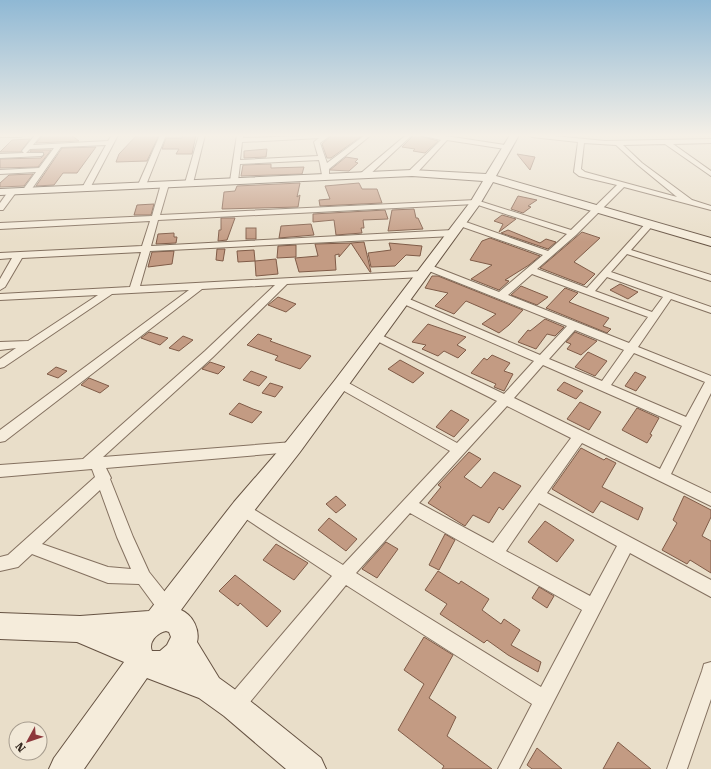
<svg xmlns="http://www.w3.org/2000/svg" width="711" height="769" font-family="'Roboto Serif',serif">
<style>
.building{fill:#c39b83;stroke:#805c48}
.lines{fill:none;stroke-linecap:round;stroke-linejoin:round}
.street-casing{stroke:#847160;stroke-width:2}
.secondary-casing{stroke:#665343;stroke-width:2}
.street{fill:#f5ecdb;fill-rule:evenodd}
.secondary{fill:#f5ecdb;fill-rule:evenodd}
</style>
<rect width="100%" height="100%" fill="#e9dec9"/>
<g class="building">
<path d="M43,135H71L79,141L36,143Z"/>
<path d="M137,135H159L147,161L116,162L119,154Z"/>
<path d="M183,135H196L192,154H176L179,149H162L166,138H182Z"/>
<path d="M332,135H363L331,158H327L322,144Z"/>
<path d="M414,135H419L420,136L438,141L425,153L413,151L415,149L402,147Z"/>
<path d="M30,139L21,152H0L12,140Z"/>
<path d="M96,147L77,173H63L54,185L36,186L62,148Z"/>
<path d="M267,149L266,157L244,158V151Z"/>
<path d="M31,150H51L38,167L0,168V159L41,158L44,155L43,152H30Z"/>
<path d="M517,154L535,157L530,170Z"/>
<path d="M346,157L358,159L355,162L358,163L349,171L330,170Z"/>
<path d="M271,164V168L304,167L302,174L241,176L243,165Z"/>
<path d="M33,174L24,186L0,187V183L9,175Z"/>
<path d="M300,183L297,197L300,195L298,207L222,209L224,192L235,191L237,186Z"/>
<path d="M359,183L362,189H377L382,203L320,206L319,200L330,199L325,186Z"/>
<path d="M518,196L537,200L528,206L531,207L523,213L511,209Z"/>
<path d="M154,204L151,215H134L137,205Z"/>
<path d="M414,209L416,218H418L423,229L388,231L392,210Z"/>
<path d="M385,210L388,219L363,220L364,228H361L362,233L336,235L334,220L313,222V214Z"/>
<path d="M502,215L516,219L499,232L503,224L494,221Z"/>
<path d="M221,218H235L227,240L218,241L219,230H221Z"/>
<path d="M311,224L314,235L279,238L281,226Z"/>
<rect x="246" y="228" width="10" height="11"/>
<path d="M508,230L540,243L546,239L556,242L548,249L501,233Z"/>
<path d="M582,232L600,238L574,262L595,274L584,285L540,268Z"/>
<path d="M174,233V237H177L176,243L156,244L158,234Z"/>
<path d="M490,238L540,256L529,265L505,280L509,281L499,290L471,279L492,265L470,260L482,241Z"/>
<path d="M364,242L371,272H370L351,243Z"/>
<path d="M351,243L339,257V254L335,255L336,270L299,272L295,258L318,256L315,244Z"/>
<path d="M389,243L422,246L420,256L406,255L395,266L371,267L368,253L391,250Z"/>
<path d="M296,245V257L277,258L278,246Z"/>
<path d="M217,249H225L223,261L216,260Z"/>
<path d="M254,250L255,261L238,262L237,251Z"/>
<path d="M174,251L172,264L148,267L152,252Z"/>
<path d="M276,259L278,274L256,276L255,261Z"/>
<path d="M432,276H438L523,310L509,325L499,333L482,324L496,314L466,301L454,314L435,306L448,293L425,288Z"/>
<path d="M620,284L638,292L628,299L610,290Z"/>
<path d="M521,286L548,297L537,305L511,295Z"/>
<path d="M565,288L578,293L569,302L609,318L603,326L611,329L607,333L546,308Z"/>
<path d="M278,297L296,304L286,312L268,305Z"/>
<path d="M545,319L564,327L555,336L547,334L536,349L518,342L528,330L530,331Z"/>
<path d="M428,324L466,337L457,345L466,350L458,358L444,351L438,356L422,349L426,345L412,342Z"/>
<path d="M149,332L168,338L160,345L141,338Z"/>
<path d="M575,332L597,341L581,355L567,349L571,344L566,342Z"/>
<path d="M258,334L272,339L270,341L311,356L300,369L275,360L278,356L247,345Z"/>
<path d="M183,336L193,340L179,351L169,348Z"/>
<path d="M588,352L607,361L595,376L575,367Z"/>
<path d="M492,355L510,363L504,371L513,374L504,391L494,387L496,384L471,373L484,358L487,360Z"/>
<path d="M400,360L424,373L413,383L388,369Z"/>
<path d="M210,362L225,367L218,374L202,369Z"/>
<path d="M56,367L67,371L58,378L47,374Z"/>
<path d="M251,371L267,377L259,386L243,380Z"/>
<path d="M635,372L646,377L636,391L625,386Z"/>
<path d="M89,378L109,386L100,393L81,385Z"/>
<path d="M564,382L583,391L576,399L557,390Z"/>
<path d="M270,383L283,387L275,397L262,393Z"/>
<path d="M580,402L601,412L589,430L567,419Z"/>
<path d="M239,403L253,409L262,412L252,423L229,414Z"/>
<path d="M637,408L659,418L650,434L652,435L647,443L622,430Z"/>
<path d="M451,410L469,420L454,437L436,427Z"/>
<path d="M581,448L604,460L606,458L616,463L602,487L643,508L638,520L601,501L593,513L552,489Z"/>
<path d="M469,452L481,459L464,477L481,488L494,472L521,486L503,510L499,507L489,523L473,515L465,526L428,503L441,487L438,485Z"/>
<path d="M336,496L346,505L336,513L326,504Z"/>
<path d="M684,496L711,510V517L702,536L711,541V573L690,560L687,564L662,550L677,523L673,520Z"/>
<path d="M329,518L357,539L346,551L318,530Z"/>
<path d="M545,521L574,540L557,562L528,542Z"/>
<path d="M445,534L455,540L439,570L429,565Z"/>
<path d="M386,542L398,549L377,578L362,569Z"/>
<path d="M276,544L308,563L294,580L263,560Z"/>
<path d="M438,571L459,584L461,581L489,599L482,610L501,624L504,619L520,630L511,645L541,662L538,672L508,655L487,640L484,643L440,614L447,604L425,590Z"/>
<path d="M235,575L281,611L267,627L240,603L238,606L219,591Z"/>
<path d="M539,587L554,596L547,608L532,598Z"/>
<path d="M424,637L453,655L429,698L456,717L447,736L492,769H442L444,766L398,730L424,684L404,670Z"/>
<path d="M618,742L651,769H603Z"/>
<path d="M537,748L562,769H532L527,765Z"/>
</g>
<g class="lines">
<defs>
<g id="street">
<path d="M0,135H24L21,137H0Z"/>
<path d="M35,135H41L33,145L108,141L112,135H118L89,190H86L82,188L106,145L61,147L29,193H26L22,191L36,172L0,174V170L39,168L54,148L30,149L26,153H43V155L41,156L0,158V154L24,153L22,151Z"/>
<path d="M160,135H166L146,185L145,187H139L138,185Z"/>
<path d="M199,135H205L193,183L189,185L185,183Z"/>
<path d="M237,135H243V138L331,135L320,143L327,163L365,135H371L329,169V179H323C321,173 321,166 319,160L240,164L238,181L234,183L230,181ZM319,138L314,142L318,156L240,160L242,142Z"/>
<path d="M406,135H412L367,177H361V173Z"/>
<path d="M420,135L446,136L505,145L508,147L505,149L447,140L415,175H409V171L441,140Z"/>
<path d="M510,135H517L514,137Z"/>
<path d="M529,135H545L605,141L711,139V143L673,144L711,171V176L665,144L623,145L642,163L692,200L711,206V210L624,187L576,235L537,269L587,288L647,222H650L654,224L631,250L711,275V281L627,254L611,272L711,307V313L671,299L638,347L711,376V393L671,474L711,493V506L582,443L547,493L711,580V597L630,553L519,769H498L532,704L346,585L241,713L234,716L227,713L224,706L227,699L332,576L237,513L235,509L237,505L242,503L247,505L343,565L450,451L337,387L335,384L337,381H345L457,443L497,401L373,339L372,337L377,334L381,335L504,394L534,361L399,302L398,300L399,298H407L540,355L567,326L424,269L422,267L424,265H430L499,292L543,255L457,225L456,223L457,221H463L548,251L567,234L475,204L158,220L151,246L453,230L457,233L453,236L150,251L140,286L422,271L427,274L422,277L287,284L213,357L103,457L293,442L298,443L300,447L298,451L293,452L106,468L111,478L110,479L133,537L149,572L173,602L176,608L173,614L167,616L161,614L139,584L108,583L32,554L18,567L0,571V557L8,555L95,477L92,469L0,477V465L83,459L205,351L275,285L202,289L5,441L0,442V430L189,290L112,294L4,367L0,368V359L16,348L0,350V342L28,341L98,295L0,300V294L130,287L141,252L22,258L5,287L0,290V279L12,258L0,259V253L142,246L150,221L0,229V223L152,216L161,184L165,182L169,184L160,215L476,200L571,230L617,185L579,176L574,172L578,142L532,137ZM584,143L616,145L638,165L677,197L585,172L581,169ZM532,274L648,317L629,343L508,295ZM607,277L663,297L652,312L595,291ZM575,330L624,350L602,381L549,359ZM634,353L705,382L686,417L611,385ZM543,365L682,426L660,469L514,398ZM507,406L571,438L493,543L419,503ZM100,490L117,537L131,569L108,567L42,544ZM539,503L617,546L590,596L506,551ZM410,513L582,610L541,687L356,573Z"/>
<path d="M10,189H16L17,191L3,210H0V203Z"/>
<path d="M711,662V699L687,769H667L702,671L704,664Z"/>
</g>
<path id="secondary" d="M510,135H519L496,176L711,238V246L493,182L480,204L300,452L250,516L181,610C193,615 200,630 197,642L219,678L244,696L321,758L326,769H286L224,716L199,698L147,678L84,769H49L54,758L124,662L77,642L0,639V613L80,616L149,611L234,502L286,442L335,380L471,201L483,181L412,176L0,195V189L412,170L486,174ZM166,631L169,632L171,637L167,645L160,651H152C148,642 157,633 166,631Z"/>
</defs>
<use href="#street" class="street-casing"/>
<use href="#secondary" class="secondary-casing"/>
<use href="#street" class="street"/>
<use href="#secondary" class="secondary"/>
</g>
<linearGradient id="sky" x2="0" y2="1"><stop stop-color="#8fb8d4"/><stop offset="0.56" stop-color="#f5f0e7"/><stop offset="1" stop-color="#f5f0e7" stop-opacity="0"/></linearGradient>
<rect width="711" height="242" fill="url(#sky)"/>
<g transform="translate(28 741) rotate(230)"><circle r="19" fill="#f2e9d8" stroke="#a79d8f"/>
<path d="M0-3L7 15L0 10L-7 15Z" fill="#8c373b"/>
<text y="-6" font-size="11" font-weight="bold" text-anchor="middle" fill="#362a21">N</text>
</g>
</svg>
